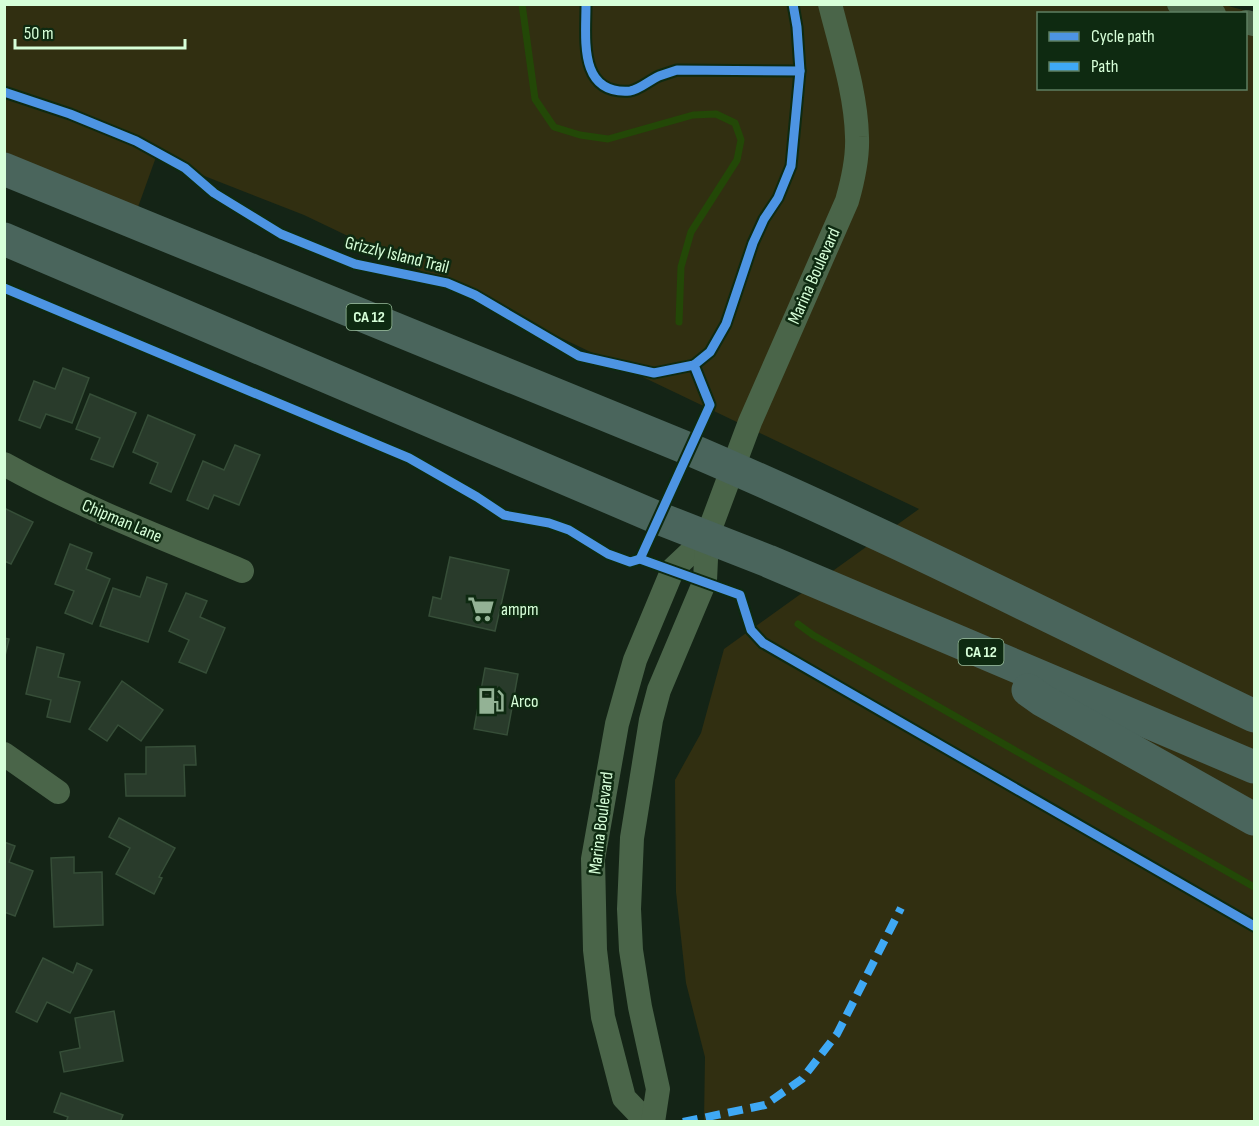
<svg xmlns="http://www.w3.org/2000/svg" width="1259" height="1126" font-family="'Sofia Sans Condensed',sans-serif">
<style>
.green{fill:#312f11;fill-rule:evenodd}
.lines{fill:none;stroke-linecap:round;stroke-linejoin:round}
.stream{stroke:#234807;stroke-width:7}
.building{fill:#293b2b;stroke:#364e38;stroke-width:1.5}
.minor{stroke:#4a6549;stroke-width:24}
.highway{stroke:#4a655c;stroke-width:33}
.quiet{stroke:#3fa9f5;stroke-width:8;stroke-dasharray:15 8;stroke-linecap:butt}
.cycleway-casing{stroke:#0e2a11;stroke-width:13}
.cycleway{stroke:#4d94e3;stroke-width:9}
.labels{text-anchor:middle;dominant-baseline:central;stroke-width:5;stroke-linejoin:round;paint-order:stroke}
.shield{fill:#0e2a11;stroke:#9bbf9d;stroke-width:1.5}
.shield-label{font-size:16px;font-weight:bold;fill:#d7ffd9}
.street-label{font-size:18px;fill:#d7ffd9;stroke:#0e2a11}
.poi-label{font-size:18px;fill:#d7ffd9;stroke:#0e2a11;text-anchor:start}
</style>
<rect width="100%" height="100%" fill="#142416"/>
<path class="green" d="M1221,4L1254,13V1121H704L705,1057L686,983L676,892L675,780L701,733L724,649L919,509L304,215L156,157L133,221L5,169L4,5ZM1038,14H1246V88H1038Z"/>
<g class="lines">
<g class="stream">
<path d="M522,4L535,99L554,127L580,135L608,139L693,115L716,114L735,123L741,140L737,160L691,232L681,267L679,322"/>
<path d="M798,624L813,635L1254,887"/>
</g>
</g>
<g class="building">
<path d="M63,368L89,378L72,423L46,414L40,428L19,420L34,381L55,389Z"/>
<path d="M90,394L136,413L113,467L91,459L100,438L76,429Z"/>
<path d="M148,415L195,435L171,492L150,483L158,463L133,452Z"/>
<path d="M235,445L260,455L239,505L214,495L208,509L187,500L203,461L224,470Z"/>
<path d="M4,508L33,522L11,564L4,561Z"/>
<path d="M70,544L92,553L86,569L110,579L92,624L65,613L74,591L55,584Z"/>
<path d="M450,557L509,570L495,631L429,616L433,597L441,599Z"/>
<path d="M147,577L167,584L148,642L100,626L113,588L140,597Z"/>
<path d="M186,593L207,601L200,617L225,628L206,673L179,662L189,640L169,631Z"/>
<path d="M4,638L9,639L4,660Z"/>
<path d="M37,647L64,654L58,677L80,682L70,722L47,717L51,700L26,694Z"/>
<path d="M485,668L518,674L507,735L474,729Z"/>
<path d="M122,681L163,710L141,741L118,725L107,741L89,729Z"/>
<path d="M195,746L196,765H184L185,796H126L125,774H146V747Z"/>
<path d="M119,818L175,848L159,877L162,878L154,894L116,874L130,848L109,837Z"/>
<path d="M4,842L15,846L9,862L33,871L15,916L4,912Z"/>
<path d="M74,857V873L102,872L103,925L54,927L51,858Z"/>
<path d="M43,958L73,973L77,963L92,970L70,1013L47,1002L37,1022L16,1012Z"/>
<path d="M114,1011L123,1061L64,1072L60,1052L80,1048L75,1018Z"/>
<path d="M61,1093L123,1115L120,1122H66L68,1117L54,1112Z"/>
</g>
<g class="lines">
<g class="minor">
<path d="M1179,4L1214,14"/>
<path d="M1246,22L1254,24"/>
<path d="M4,464C81,507 162,538 242,571"/>
<path d="M4,754L58,792"/>
<path d="M647,1122L624,1098L603,1017L595,950L593,859L617,724L635,660L673,569L707,537"/>
<path d="M653,1122L658,1089L640,1007L631,950L629,909L632,838L651,720L659,690L705,581L707,537L750,422L847,201C853,180 858,159 857,137C856,93 841,48 830,4"/>
</g>
<g class="highway">
<path d="M4,169L689,449C881,531 1067,626 1254,716"/>
<path d="M4,239L658,518L768,561L1254,767"/>
<path d="M1028,690L1042,700L1254,819"/>
</g>
<path class="quiet" d="M683,1122L765,1105L802,1079L837,1034L901,908"/>
<defs>
<g id="cycleway">
<path d="M586,4C586,39 578,95 630,91C639,90 650,80 659,76C665,74 671,72 677,70L800,71"/>
<path d="M4,92L70,114L136,141L185,168L214,193L281,234L355,264L447,283L475,295L579,356L654,373L694,365"/>
<path d="M4,288L409,458L477,497L504,515L549,523L569,530L608,554L630,562L640,559L740,595L751,630L763,643L1254,926"/>
<path d="M640,559L710,405L694,365L710,352L726,324L753,243L764,219L778,198L791,166L800,71L797,27L793,4"/>
</g>
</defs>
<use href="#cycleway" class="cycleway-casing"/>
<use href="#cycleway" class="cycleway"/>
</g>
<defs>
<symbol id="supermarket-bare" viewBox="-9 -9 18 18"><path d="M-6-5.5h2.5l.6 2H6L4.5 2H-2.5L-4.4-4H-6ZM-1.5 3.2a1.3 1.3 0 1 0 .1 0ZM3 3.2a1.3 1.3 0 1 0 .1 0Z" fill="#93b295" stroke="#0e2a11" stroke-width="2.5" paint-order="stroke"/></symbol>
<symbol id="fuel-bare" viewBox="-9 -9 18 18"><path d="M-5.5-6h7V0h2V4h1.3V-2.5L3-4.5l.8-.8L6-3V5H2.5V1h-1V6h-7ZM-4.2-4.7v3.2H.2V-4.7Z" fill="#93b295" stroke="#0e2a11" stroke-width="2.5" paint-order="stroke"/></symbol>
</defs>
<g fill-rule="evenodd">
<use href="#supermarket-bare" x="462" y="590" width="38" height="38"/>
<use href="#fuel-bare" x="472" y="682" width="38" height="38"/>
</g>
<g class="labels">
<g class="shield">
<rect x="346.5" y="304" width="45" height="26" rx="4.5"/>
<rect x="958.5" y="639" width="45" height="26" rx="4.5"/>
</g>
<g class="shield-label">
<text x="369" y="317">CA 12</text>
<text x="981" y="652">CA 12</text>
</g>
<g class="street-label">
<text transform="translate(397 255) rotate(14)">Grizzly Island Trail</text>
<text transform="translate(814 276) rotate(-66)">Marina Boulevard</text>
<text transform="translate(122 521) rotate(23)">Chipman Lane</text>
<text transform="translate(601 823) rotate(-83)">Marina Boulevard</text>
</g>
<g class="poi-label">
<text x="501" y="609">ampm</text>
<text x="511" y="701">Arco</text>
</g>
</g>
<rect width="1259" height="1126" fill="none" stroke="#d7ffd9" stroke-width="12"/>
<rect x="1037" y="12" width="210" height="78" fill="#0e2a11" stroke="#5e7f61" stroke-width="1.5"/>
<rect x="1049" y="32" width="30" height="9" fill="#4d94e3" stroke="#5e7f61" stroke-width="1.5"/>
<text x="1091" y="42" font-size="18" fill="#d7ffd9">Cycle path</text>
<rect x="1049" y="62" width="30" height="9" fill="#3fa9f5" stroke="#5e7f61" stroke-width="1.5"/>
<text x="1091" y="72" font-size="18" fill="#d7ffd9">Path</text>
<path d="M15 39v9h170v-9" fill="none" stroke="#d7ffd9" stroke-width="3"/>
<text x="24" y="39" font-size="18" fill="#d7ffd9" stroke="#0e2a11" stroke-width="4.5" paint-order="stroke">50 m</text>
</svg>
